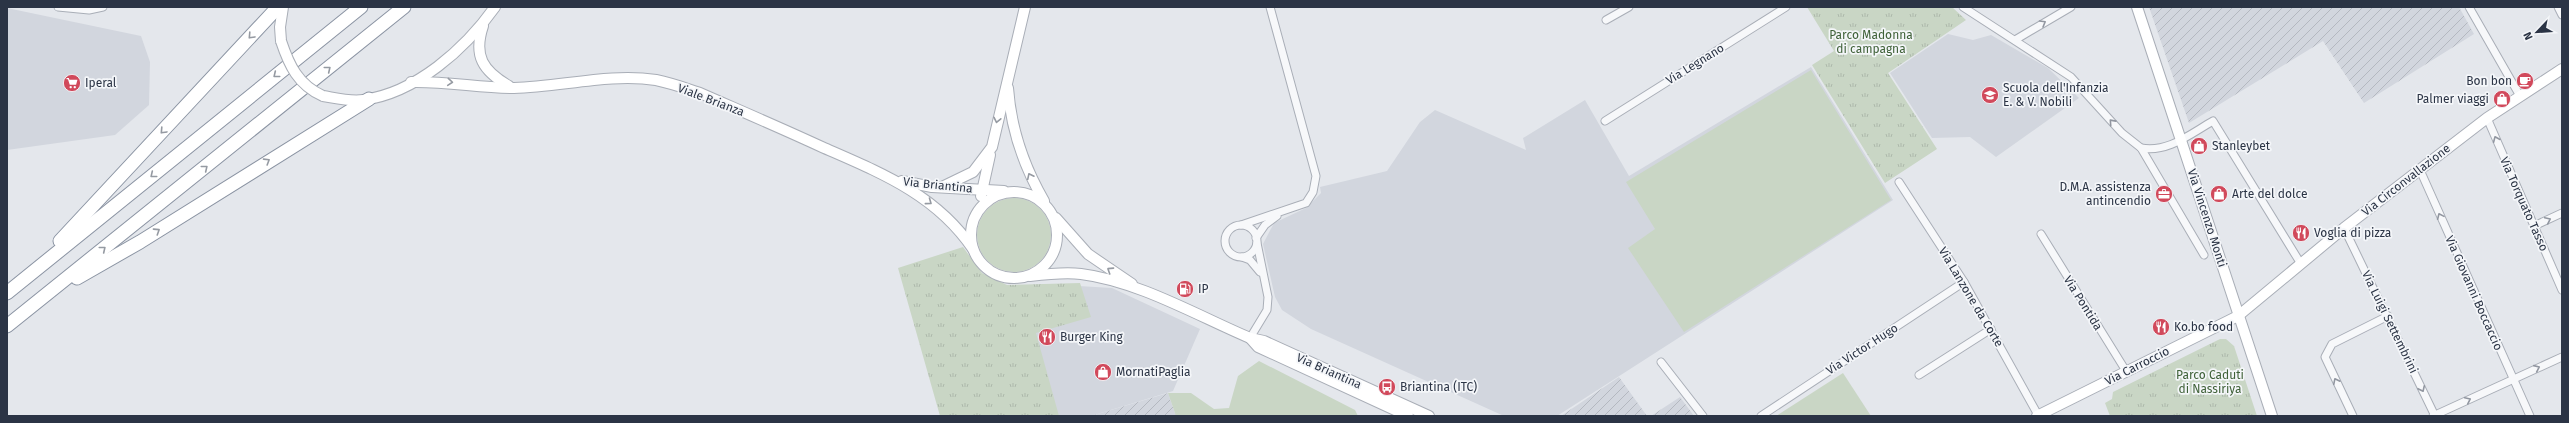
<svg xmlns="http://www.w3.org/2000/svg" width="2569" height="423" font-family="'Fira Sans',sans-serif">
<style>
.built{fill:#d2d6de}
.industrial{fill:url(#industrial-furrows)}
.grass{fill:#c9d6c5}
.park{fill:url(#park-tufts)}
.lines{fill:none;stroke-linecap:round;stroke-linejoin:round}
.street-casing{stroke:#a9aeb7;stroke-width:9}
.secondary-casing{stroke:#a9aeb7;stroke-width:12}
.highway-casing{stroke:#8b94a3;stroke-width:15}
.street{stroke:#f7f8fa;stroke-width:7}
.secondary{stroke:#fff;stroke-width:10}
.highway{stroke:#fff;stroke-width:13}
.secondary-bridge-casing{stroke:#a9aeb7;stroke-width:12;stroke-linecap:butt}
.secondary-bridge{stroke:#fff;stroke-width:10}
.oneway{stroke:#9196a0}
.oneway2{stroke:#959aa2}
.labels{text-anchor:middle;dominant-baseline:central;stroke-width:3.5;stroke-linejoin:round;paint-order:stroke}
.park-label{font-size:12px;fill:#3f6138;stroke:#f4f6f9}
.street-label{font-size:12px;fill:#2b3445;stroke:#f4f6f9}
.poi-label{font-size:12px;fill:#2b3445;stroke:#f4f6f9;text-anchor:start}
</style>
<defs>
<pattern id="industrial-furrows" width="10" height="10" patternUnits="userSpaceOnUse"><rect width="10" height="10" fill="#d2d6de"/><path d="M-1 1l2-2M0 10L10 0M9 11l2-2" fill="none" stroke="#b4b8c0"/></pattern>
<pattern id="park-tufts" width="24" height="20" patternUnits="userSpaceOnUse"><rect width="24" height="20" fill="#c9d6c5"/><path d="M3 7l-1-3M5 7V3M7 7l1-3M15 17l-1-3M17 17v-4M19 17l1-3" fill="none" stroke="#adb8ab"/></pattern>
</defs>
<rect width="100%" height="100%" fill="#e4e7ec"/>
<g class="built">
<path d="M7,8L141,36L150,62L149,105L115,135L7,150Z"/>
<path d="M1948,34L1973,40L1991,35L2048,68L2079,98L1996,157L1970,137L1932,138L1890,73Z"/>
<path d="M1811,67L1893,200L1557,416H1504L1311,329L1282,310L1275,297L1263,244L1274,223L1306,208L1321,193L1320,187L1387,171L1420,122L1435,110L1526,150L1523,138L1585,100L1629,176Z"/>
<path d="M1062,285L1112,288L1200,329L1173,391L1091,416H1022L993,316Z"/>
</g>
<g class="industrial">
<path d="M2149,7H2459L2474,34L2364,103L2323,41L2189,123Z"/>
<path d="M1619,377L1647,416H1561Z"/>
<path d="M1168,393L1176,416H1091Z"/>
<path d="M1680,397L1694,416H1651Z"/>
</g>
<g class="grass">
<path d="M1811,70L1891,200L1684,332L1628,248L1655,229L1626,182Z"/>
<circle cx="1014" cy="235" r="37"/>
<path d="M1259,361L1355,410L1358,416H1176L1168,393H1191L1214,409L1229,408L1238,376Z"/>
<path d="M1843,373L1871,416H1776Z"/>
</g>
<g class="park">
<path d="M1807,7H1952L1966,20L1888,73L1937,149L1885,183L1812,65L1834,51Z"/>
<path d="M963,247L982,273L1007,285L1080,283L1091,317L1036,333L1059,416H940L898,268Z"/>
<path d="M2220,339H2226L2234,346L2257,416H2110L2105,403L2112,399L2113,392Z"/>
</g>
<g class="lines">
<defs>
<g id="street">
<path d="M58,7L89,10L103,7"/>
<path d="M1963,7L2071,77L2122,133L2141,148L2204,255"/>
<path d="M2469,7L2520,96"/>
<path d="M2558,7L2562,15"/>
<path d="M1606,20L1629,7"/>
<path d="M2015,40L2071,7"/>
<path d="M2487,118L2562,290"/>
<path d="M1605,121L1786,7"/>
<path d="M2141,148C2168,153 2190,134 2213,121L2301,264"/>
<path d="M2420,170L2530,416"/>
<path d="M1899,182L1964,282L2038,415"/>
<path d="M1241,225L1306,203L1313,192L1316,176L1270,7"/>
<circle cx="1241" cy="241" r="16"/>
<path d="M2534,226L2562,213"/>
<path d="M2344,228L2435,416"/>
<path d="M2041,234L2126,371"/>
<path d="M1256,238L1265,225L1277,216"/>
<path d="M1242,257L1250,260L1260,272"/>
<path d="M1250,338L1267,310L1268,297L1257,243"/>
<path d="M1661,362L1703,416"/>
<path d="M1919,375L1991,329"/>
<path d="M1761,416L1964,282"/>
<path d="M2353,416L2325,357L2332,344L2388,316"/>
<path d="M2433,416L2562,357"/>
</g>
<g id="secondary">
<path d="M2137,7L2272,416"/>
<path d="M483,26C473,56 483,71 509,86"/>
<path d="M281,41L280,27L283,7"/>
<path d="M411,82C446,81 480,88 514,88C561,87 609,73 656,80C671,83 685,88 700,93C741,111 781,128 822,147C879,172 936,194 973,249"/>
<path d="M1008,88C1011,130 1023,165 1044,201"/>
<path d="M323,96C335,98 350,102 363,100C416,93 465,49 495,7"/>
<path d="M902,181L932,187L1004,191"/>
<path d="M942,187L973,172L992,147L1025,7"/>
<circle cx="1014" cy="235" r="43"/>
<path d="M981,196L990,155"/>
<path d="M1056,218L1088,254L1132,284"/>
<path d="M1030,276C1047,274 1064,272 1081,274C1138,281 1198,316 1250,338L1264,341L1429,416"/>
<path d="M1250,338L1258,347L1408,416"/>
<path d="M2037,416L2238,316L2344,228L2487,118L2562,69"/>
</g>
<g id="highway">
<path d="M60,241L278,7"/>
<path d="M77,278L140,242L369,99"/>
<path d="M7,293L361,7"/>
<path d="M7,326L404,7"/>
</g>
</defs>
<use href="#street" class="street-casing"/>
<use href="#secondary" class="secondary-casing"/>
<use href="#highway" class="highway-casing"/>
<use href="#street" class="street"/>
<use href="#secondary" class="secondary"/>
<use href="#highway" class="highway"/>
<defs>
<path id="secondary-bridge" d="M281,41C289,65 298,85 323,96"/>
</defs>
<use href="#secondary-bridge" class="secondary-bridge-casing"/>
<use href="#secondary-bridge" class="secondary-bridge"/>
</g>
<defs><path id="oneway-chevron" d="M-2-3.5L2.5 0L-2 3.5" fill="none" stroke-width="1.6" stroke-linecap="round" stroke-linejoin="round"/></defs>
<g class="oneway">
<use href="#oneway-chevron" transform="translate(2043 23) rotate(-30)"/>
<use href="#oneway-chevron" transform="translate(2112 122) rotate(-132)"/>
<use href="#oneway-chevron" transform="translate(2496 139) rotate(-113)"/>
<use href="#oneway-chevron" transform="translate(2440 216) rotate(-114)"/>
<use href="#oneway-chevron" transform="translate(2548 220) rotate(-25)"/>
<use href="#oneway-chevron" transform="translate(2537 368) rotate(-24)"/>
<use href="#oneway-chevron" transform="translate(2336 381) rotate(-116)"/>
<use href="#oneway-chevron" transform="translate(2422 389) rotate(65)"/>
<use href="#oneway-chevron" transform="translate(2468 400) rotate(-25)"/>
</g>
<g class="oneway2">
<use href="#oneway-chevron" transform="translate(251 36) rotate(133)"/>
<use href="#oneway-chevron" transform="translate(328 69) rotate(-39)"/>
<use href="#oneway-chevron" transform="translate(276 75) rotate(141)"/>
<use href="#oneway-chevron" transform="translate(450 82) rotate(5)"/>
<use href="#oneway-chevron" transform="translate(997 120) rotate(102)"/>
<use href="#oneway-chevron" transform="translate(163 131) rotate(133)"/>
<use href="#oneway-chevron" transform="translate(267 161) rotate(-32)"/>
<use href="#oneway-chevron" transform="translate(205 168) rotate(-39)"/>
<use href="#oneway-chevron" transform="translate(153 175) rotate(141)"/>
<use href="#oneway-chevron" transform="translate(1030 176) rotate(-116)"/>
<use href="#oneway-chevron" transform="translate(929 202) rotate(36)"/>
<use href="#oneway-chevron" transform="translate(157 231) rotate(-33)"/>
<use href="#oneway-chevron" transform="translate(103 249) rotate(-39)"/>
<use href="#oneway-chevron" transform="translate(1110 270) rotate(-147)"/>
</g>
<defs>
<symbol id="cafe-disc" viewBox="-11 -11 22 22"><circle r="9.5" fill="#d1495b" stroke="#f4f6f9"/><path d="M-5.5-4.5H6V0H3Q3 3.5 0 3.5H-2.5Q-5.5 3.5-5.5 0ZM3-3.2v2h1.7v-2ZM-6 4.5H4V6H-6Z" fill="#fff"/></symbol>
<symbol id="supermarket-disc" viewBox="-11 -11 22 22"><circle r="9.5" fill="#d1495b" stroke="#f4f6f9"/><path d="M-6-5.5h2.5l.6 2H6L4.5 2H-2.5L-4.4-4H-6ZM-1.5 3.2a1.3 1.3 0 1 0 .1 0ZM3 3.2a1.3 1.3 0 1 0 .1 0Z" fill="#fff"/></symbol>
<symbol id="school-disc" viewBox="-11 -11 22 22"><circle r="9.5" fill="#d1495b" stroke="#f4f6f9"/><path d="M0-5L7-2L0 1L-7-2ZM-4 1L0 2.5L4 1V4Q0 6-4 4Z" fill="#fff"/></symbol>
<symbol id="shop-disc" viewBox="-11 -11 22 22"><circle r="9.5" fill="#d1495b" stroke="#f4f6f9"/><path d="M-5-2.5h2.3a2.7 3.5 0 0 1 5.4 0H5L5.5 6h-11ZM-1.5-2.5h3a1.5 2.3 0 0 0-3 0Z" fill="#fff"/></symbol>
<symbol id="office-disc" viewBox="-11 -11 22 22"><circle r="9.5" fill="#d1495b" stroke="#f4f6f9"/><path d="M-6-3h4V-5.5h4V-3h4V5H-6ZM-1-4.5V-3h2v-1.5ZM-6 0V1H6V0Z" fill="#fff"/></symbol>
<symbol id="restaurant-disc" viewBox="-11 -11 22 22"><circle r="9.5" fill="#d1495b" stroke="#f4f6f9"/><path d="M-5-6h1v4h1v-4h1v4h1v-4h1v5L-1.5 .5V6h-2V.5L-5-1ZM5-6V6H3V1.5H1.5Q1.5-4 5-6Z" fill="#fff"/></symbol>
<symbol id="fuel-disc" viewBox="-11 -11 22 22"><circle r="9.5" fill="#d1495b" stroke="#f4f6f9"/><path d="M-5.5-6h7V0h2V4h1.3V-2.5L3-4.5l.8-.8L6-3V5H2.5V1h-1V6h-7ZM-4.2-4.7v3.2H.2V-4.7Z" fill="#fff"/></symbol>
<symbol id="bus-disc" viewBox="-11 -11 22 22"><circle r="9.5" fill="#d1495b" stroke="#f4f6f9"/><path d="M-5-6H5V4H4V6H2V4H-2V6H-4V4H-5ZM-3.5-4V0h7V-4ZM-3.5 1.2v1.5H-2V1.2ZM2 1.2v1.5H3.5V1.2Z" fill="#fff"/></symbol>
</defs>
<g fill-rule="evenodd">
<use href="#cafe-disc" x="2515" y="71" width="20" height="20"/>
<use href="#supermarket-disc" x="62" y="73" width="20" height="20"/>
<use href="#school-disc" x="1980" y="85" width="20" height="20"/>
<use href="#shop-disc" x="2492" y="89" width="20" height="20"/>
<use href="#shop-disc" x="2189" y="136" width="20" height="20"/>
<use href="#office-disc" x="2154" y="184" width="20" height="20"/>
<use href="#shop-disc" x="2209" y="184" width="20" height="20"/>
<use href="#restaurant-disc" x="2291" y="223" width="20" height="20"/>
<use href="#fuel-disc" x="1175" y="279" width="20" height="20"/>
<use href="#restaurant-disc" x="2151" y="317" width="20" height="20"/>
<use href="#restaurant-disc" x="1037" y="327" width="20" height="20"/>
<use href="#shop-disc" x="1093" y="362" width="20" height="20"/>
<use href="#bus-disc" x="1377" y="377" width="20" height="20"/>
</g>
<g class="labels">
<g class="park-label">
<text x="1871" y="35">Parco Madonna<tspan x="1871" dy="14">di campagna</tspan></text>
<text x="2210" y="375">Parco Caduti<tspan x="2210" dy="14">di Nassiriya</tspan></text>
</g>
<g class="street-label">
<text transform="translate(1695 64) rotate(-32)">Via Legnano</text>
<text transform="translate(711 100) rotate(21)">Viale Brianza</text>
<text transform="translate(2406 180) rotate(-38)">Via Circonvallazione</text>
<text transform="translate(938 185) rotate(6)">Via Briantina</text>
<text transform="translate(2524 204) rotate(66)">Via Torquato Tasso</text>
<text transform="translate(2207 218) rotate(72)">Via Vincenzo Monti</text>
<text transform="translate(2474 293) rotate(66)">Via Giovanni Boccaccio</text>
<text transform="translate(1971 297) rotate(59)">Via Lanzone da Corte</text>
<text transform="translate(2083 303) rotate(58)">Via Pontida</text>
<text transform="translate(2390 322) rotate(64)">Via Luigi Settembrini</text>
<text transform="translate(1862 349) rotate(-33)">Via Victor Hugo</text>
<text transform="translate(2137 366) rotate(-27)">Via Carroccio</text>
<text transform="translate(1329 371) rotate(24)">Via Briantina</text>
</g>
<g class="poi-label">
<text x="2512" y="81" text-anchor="end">Bon bon</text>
<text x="85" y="83">Iperal</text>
<text x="2003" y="88">Scuola dell'Infanzia<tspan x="2003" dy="14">E. &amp; V. Nobili</tspan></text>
<text x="2489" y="99" text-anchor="end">Palmer viaggi</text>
<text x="2212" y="146">Stanleybet</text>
<text x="2151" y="187" text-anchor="end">D.M.A. assistenza<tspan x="2151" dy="14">antincendio</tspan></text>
<text x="2232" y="194">Arte del dolce</text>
<text x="2314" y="233">Voglia di pizza</text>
<text x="1198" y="289">IP</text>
<text x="2174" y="327">Ko.bo food</text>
<text x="1060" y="337">Burger King</text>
<text x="1116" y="372">MornatiPaglia</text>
<text x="1400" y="387">Briantina (ITC)</text>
</g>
</g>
<rect width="2569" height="423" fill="none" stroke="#2b3445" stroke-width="16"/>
<g transform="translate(2537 32) rotate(245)" stroke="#f4f6f9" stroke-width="3" paint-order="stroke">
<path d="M0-3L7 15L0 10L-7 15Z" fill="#2b3445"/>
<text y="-6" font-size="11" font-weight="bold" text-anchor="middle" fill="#2b3445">N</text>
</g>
</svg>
